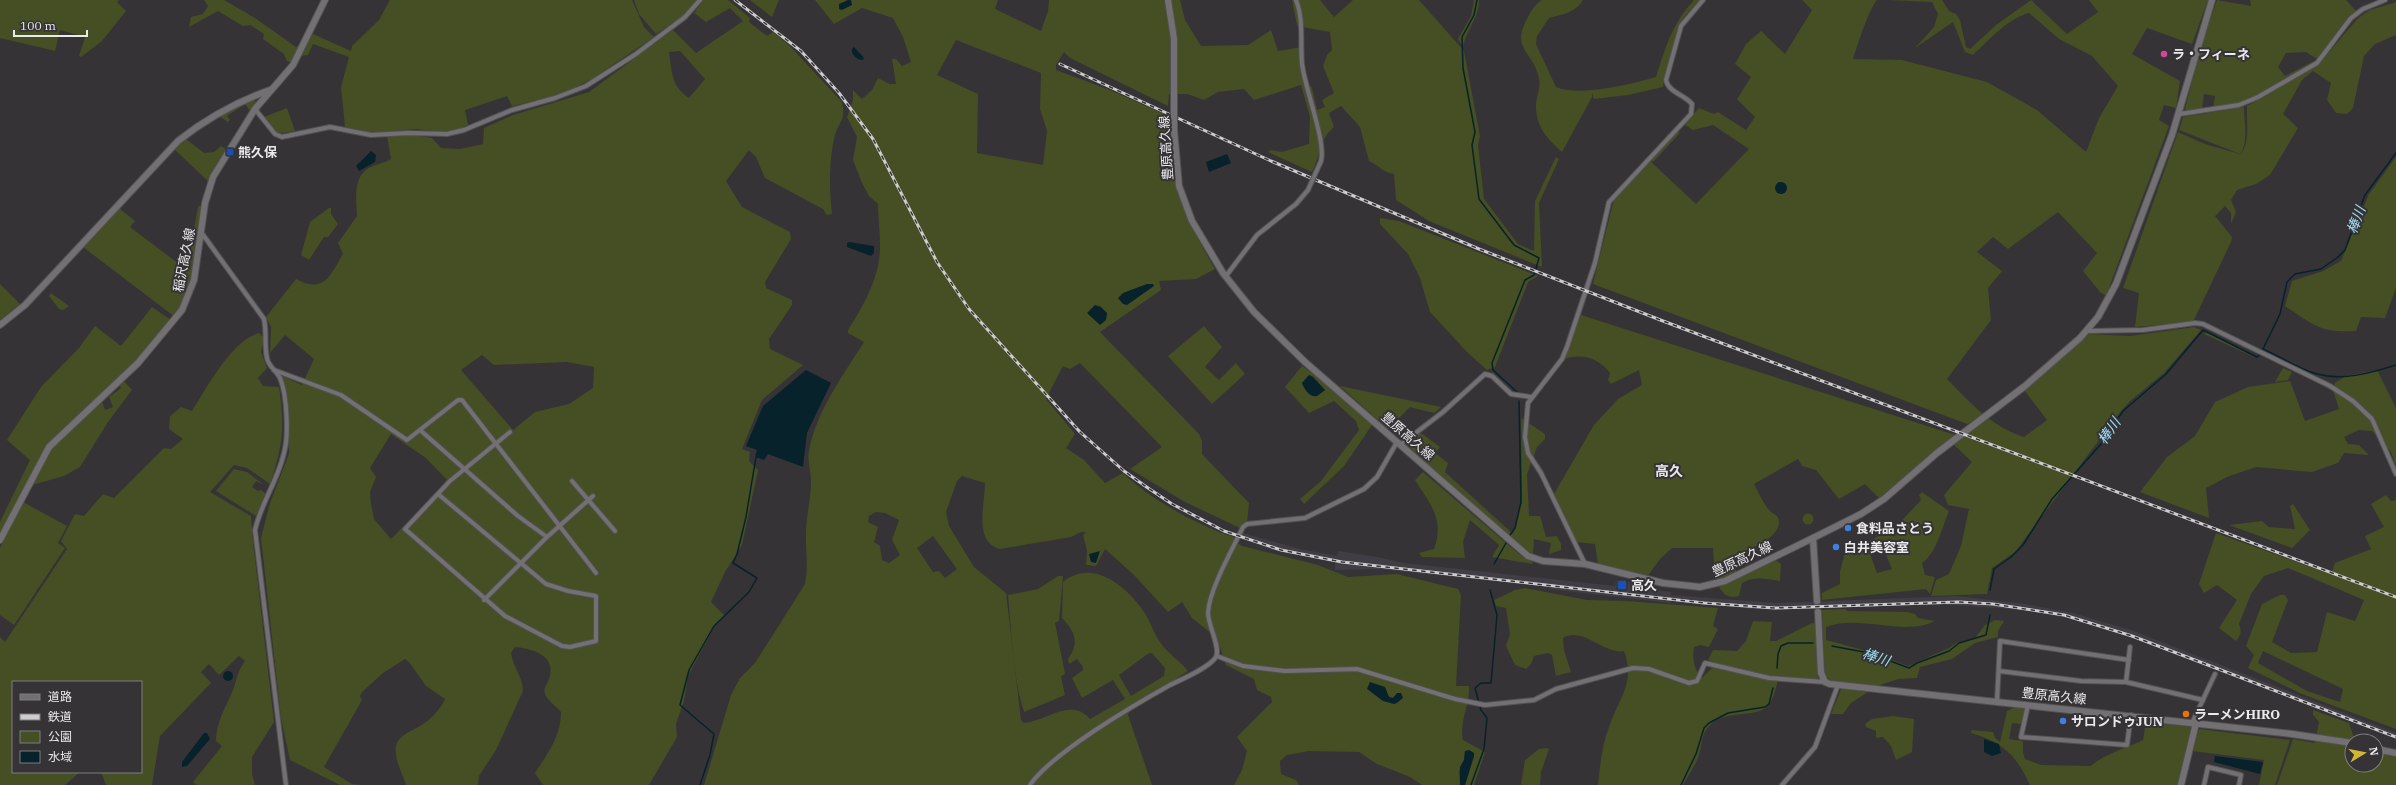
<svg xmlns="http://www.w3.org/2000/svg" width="2396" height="785" font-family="'IBM Plex Serif','Noto Sans JP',serif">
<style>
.built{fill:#413d44}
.green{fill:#464e24;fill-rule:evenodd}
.water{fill:#07222a}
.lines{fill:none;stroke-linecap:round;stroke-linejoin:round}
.stream{stroke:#07222a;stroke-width:1.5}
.secondary-tunnel{stroke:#504e51;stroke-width:6;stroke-dasharray:6 3;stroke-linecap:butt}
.street-casing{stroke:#525153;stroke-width:6}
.secondary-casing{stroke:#525153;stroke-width:8}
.street{stroke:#727073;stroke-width:4}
.secondary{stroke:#727073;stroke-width:6}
.rail-casing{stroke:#cdccce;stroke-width:3}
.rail{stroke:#353336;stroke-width:1.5;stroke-dasharray:4.5;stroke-linecap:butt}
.street-bridge-casing{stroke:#525153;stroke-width:6;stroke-linecap:butt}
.secondary-bridge-casing{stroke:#525153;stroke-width:8;stroke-linecap:butt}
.street-bridge{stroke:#727073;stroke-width:4}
.secondary-bridge{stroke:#727073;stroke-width:6}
.hotel-dot{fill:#d1479c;stroke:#353336;stroke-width:1.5}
.transit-dot{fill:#1a4fb4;stroke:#353336;stroke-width:1.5}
.shop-dot{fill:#3f7fe0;stroke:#353336;stroke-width:1.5}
.food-dot{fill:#e8710a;stroke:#353336;stroke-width:1.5}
.labels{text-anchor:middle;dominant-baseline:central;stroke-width:4;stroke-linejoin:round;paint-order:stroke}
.poi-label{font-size:13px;font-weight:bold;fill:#eae9eb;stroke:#353336;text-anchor:start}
.street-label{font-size:13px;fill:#eae9eb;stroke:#353336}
.water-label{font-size:14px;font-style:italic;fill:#a0e0f6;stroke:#353336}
.neighbourhood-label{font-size:14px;font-weight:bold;fill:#eae9eb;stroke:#353336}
</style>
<rect width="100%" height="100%" fill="#353336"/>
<path class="built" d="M1243,533L1300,549L1337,556L1338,551L1378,557L1404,563L1615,586L1616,580L1630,583V587L1671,592V595L1776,603L1957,596L2026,604L2073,613L2131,630L2396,733V738L2129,636L2072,619L2025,610L1923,603L1812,609H1754L1670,600V603L1549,589V587L1379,569L1335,570V562L1273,550L1241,538Z"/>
<g class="green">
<path d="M0,0H119L117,2L126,11L102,41L81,57L79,56L85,37L60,30L55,51L0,38Z"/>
<path d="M204,0H224L255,18L296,47L313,34L351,51L352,46L379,20L390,0H632L644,27L654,37L592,79L559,95L512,106L507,96L465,110L468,125L453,131L440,132L416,129L371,133L345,127L341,87L349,57L313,44L308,55L294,57L290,62L287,61L284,54L263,39L264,34L250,25L243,26L218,11L189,27L191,17L203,14L208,6Z"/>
<path d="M634,0H696L697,1L689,12L656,34L639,14Z"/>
<path d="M703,0H728L750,18L749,22L767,36L773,32L789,45L842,102C846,121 840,119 835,135C829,159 829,189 832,214L827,215L823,209L765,178L756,157L749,150L726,181L742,207L790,232L791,239L765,282L766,288L792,300V305L769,339L770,349L803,365L762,400L742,449L750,452L749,461L758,470L742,545L725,572L711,602L724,615L714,627L688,676L684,701L676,724L677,737L649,785H543L535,773C548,753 561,736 561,712C557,707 546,699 545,694C543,687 547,685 549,679C557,656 534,649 515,647L511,653C513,667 523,677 523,691L496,750L479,776L478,785H406C403,775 397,765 396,755C393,737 408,733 420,726C430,720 441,709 445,699L426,686L409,662L405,659L383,673L362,692L360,696L362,700L324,767L352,784L363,785H340L290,760L281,718L261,538L270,503L289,454V421L282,376L302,385L314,359L285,335L270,353L271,327L266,317L296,279C324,294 330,276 343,254L338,243L357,216C356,196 352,172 376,165C381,163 386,162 391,159L387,136L414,135L432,138L441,148L460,149L483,144L484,128L513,115L589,92L673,30L696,53L743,21L730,8L706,22L694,13ZM680,51L705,79L689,98C671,86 672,72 669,52ZM482,355L494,365L567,362L594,367L593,388L569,404L535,412L513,430L461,370ZM391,434L426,458L448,481L391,539L374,519L371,504L370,492L376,477L370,468Z"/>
<path d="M750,0H779L772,17Z"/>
<path d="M815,0H998L995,9L1041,31L1048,11L1049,0H1180L1185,20L1201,46L1248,45L1271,30L1278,51L1302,47L1303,65L1307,82L1312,88L1317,110L1325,107L1322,100L1334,93L1323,66L1327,55L1332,50L1330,32L1297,26L1292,0H1320L1334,17L1353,0H1419L1464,51L1480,136L1478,145L1484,199L1518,244L1534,251L1535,201L1556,157L1559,159L1539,203L1542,267L1429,221L1396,200L1394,174C1384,173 1378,165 1369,161L1360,127L1341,106L1329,113L1334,127C1317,142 1322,153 1312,172L1268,152L1271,150L1282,152L1309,144L1310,117L1301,85L1254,100L1244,89L1218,92L1204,100L1187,94H1169L1168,106L1070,58L1064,52L1056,65V70L1110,90L1169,116C1170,139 1169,164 1176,186C1184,215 1200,243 1215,269L1196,279L1159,281L1161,290L1100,332L1199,434L1202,441V454L1249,503L1247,523H1243L1240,528L1185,502L1130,469L1162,447L1080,363L1070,369L1063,366L1046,399L1075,434L1066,448L1084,460L1105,483L1123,473C1148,498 1200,527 1234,537V541L1242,546L1318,565L1348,577L1397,574L1458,589L1461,595L1456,686H1469C1470,705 1459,722 1463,740L1485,752L1474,785H1465L1474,756L1465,751L1464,760L1459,771L1460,785H1422L1410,777L1377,764L1359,752L1309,751L1287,755L1280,761L1281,774L1296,780L1299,785H1234L1242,770L1247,751L1237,737L1272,702L1271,697L1257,690L1254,679L1226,665L1217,638L1192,618L1182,602L1168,612L1134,575L1105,549L1096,566L1086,565L1087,551L1083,535L1086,532H1081L1071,537L1000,549C973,542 985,504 985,483L962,476L957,481L946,512L949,526L974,567L1006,593L1021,720L1024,723C1047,721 1071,697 1090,719L1125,699L1113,680L1082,698L1072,678L1083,670V667L1077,659L1069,664L1068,659C1080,642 1075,632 1062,618L1063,582C1092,558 1125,585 1142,609C1150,620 1153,632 1160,642C1167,653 1180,661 1188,671L1131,707L1128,715L1152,785H704L731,695L740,678L755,663L805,584C809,566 805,548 806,529C807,513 811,497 811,481C811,470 807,462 809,451C816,412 843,375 864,342L848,333V330C864,305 881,275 880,244C880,231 878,217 878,204L869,196L862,183L853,160L857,137L847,117L853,100V90L862,99L872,90L878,78L890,84H896L892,59H896L902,66L911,62L903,37L893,18L862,8L834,24ZM956,40L1041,73L1040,109L1047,131L1043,165L977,153L978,94L937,75ZM876,512L885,513L899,520L892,540L900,555L889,563L882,560L880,546L874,542L878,527L868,522L869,516ZM933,536L957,569L945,578L939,571L933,572L917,548ZM1149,653H1152L1165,668L1164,676L1131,696L1119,675ZM1387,695L1391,698L1395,697L1400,701L1392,704L1377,696Z"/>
<path d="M1474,0H1479C1479,18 1466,30 1463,47L1458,39L1471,16Z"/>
<path d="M1542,0H1583C1576,12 1562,15 1549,18L1537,36L1536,44L1556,87C1579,97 1632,84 1656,77C1666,46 1672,24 1694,0H1700L1684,17L1664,79L1663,87L1628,95L1594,99L1592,93V97L1562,152C1546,138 1535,125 1536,103C1537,95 1541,86 1539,79C1534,51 1510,50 1527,19C1531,11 1534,5 1542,0Z"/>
<path d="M1802,0H1877C1868,11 1858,44 1853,59L1902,60L1987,82L2037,110L2086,152L2099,118L2118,86L2092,56L2059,39L2029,13C2007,19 1989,40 1973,55L1965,52L1953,22L1915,48L1934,27L1938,14L1932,2L1887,0H1942L1949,11L1956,14L1960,20L1966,47L1970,49L1996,25L2031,0L2067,34L2098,12L2089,0H2208L2192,44L2147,28L2132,54L2180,81L2176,108L2164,105L2159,120L2169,126L2106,296L2100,292L2083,271L2097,253L2058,212L2008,249L1993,237L1977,252L2002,271L1988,288L1991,320L1947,379C1973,405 1989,425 2024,437L2047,420L2024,390L2089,334L2130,336L2194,327L2201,330L2164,373L2130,401L2121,411L2015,552L1992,568L1987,594L1931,596L1936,580L1949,574L1961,546L1969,509L1948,505L1944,495L1972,462L1953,444L1981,417L1967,424L1593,284L1614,199L1650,161L1696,204L1749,149L1713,125L1693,130L1684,124L1699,108L1714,114L1718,112L1746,130L1755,117L1737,99L1751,77L1735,64L1746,44L1761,31L1785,54L1812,10Z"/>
<path d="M2217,0L2251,6L2250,0H2346L2356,11L2317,59L2306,52L2286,53L2278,67L2285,76L2314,61L2315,63L2245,102L2213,108L2215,96L2204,94L2202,109L2184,113L2200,49Z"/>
<path d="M2396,2V35L2375,44L2364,56L2353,108L2347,114L2336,113L2327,100L2331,83L2313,71L2302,80L2283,114L2298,128L2270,175L2256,184L2237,190L2231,200L2236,212L2231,224V213L2225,206L2215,216L2232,237L2231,242L2193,322L2135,327L2139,293L2123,288L2178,132L2205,144L2240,154C2251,144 2246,120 2247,106L2318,65L2358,18L2370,10Z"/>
<path d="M254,99L257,103L251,112L245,104L227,116L230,120L228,122L219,116L214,121L212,119Z"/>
<path d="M2244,107C2244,121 2249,143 2240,154L2179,130L2183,117Z"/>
<path d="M287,108L295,131C275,135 275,133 264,117Z"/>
<path d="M1678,132L1680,133L1653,162L1651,160Z"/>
<path d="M186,139L204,153L214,152L221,146L226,149L208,181L174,149Z"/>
<path d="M2396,157V288L2385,318L2361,317L2356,331C2320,333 2314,325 2285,306L2292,281L2323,271L2341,261L2369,194Z"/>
<path d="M198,206H201C196,245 195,284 175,317L83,247L119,208L135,221L130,227L187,270Z"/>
<path d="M329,208H331V214L338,224L328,237H324L309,260L301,255L310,222Z"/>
<path d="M1380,218L1399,221L1538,276L1528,282L1495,367L1487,370L1467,352L1430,312L1420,278L1408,254L1380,224Z"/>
<path d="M0,284L20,304L0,320Z"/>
<path d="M51,293L69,306L63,310L59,309L49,296Z"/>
<path d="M152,307L171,320L139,358L49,445L0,535V522L30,460L7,440L41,387L79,348L95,326L121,346Z"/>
<path d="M1581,315L1955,435L1879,498L1865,484L1839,499L1816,470L1802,466L1798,459L1754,484C1758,492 1764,504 1770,511C1772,513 1775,514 1777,516C1789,536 1745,551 1731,558L1732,560L1738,575L1774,559L1781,564L1780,581C1766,579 1754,576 1742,583L1739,596C1714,604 1714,563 1713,548H1672L1660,559L1647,577L1598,564L1595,544L1576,542L1554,494L1594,425L1618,399L1642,385L1639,370L1611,384L1608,380L1610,373C1599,358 1581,353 1564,359V349Z"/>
<path d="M1204,326L1222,347L1205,367L1219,380L1236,363L1245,374L1212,404L1168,356Z"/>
<path d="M2207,332L2256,358L2204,334Z"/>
<path d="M259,333L264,338L261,352L267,368L258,378L263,386L279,387C285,427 283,445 270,484L247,468L234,465L210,492L251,516L253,542L274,722L252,757V774L255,785H196L193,782L222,746L216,741C216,722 226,707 233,690C237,679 238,670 245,661L239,656L219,675L209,664L201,672L211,683L160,736L152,785H106L101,772H141V682H13V772H80L65,785H0V637L5,642L67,549L61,541L75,514L84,516L103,494L114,498L164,448L171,449L183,439L169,429L170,416L181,407L192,411C207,387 232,340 259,333Z"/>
<path d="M1302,366L1319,378L1372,425L1344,466L1304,504L1300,499L1321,481L1359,430L1356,421L1334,401L1309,413L1285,387ZM1309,375L1313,377L1325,390L1317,396L1302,383Z"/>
<path d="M2283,368L2292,372L2288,380L2275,382Z"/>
<path d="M2377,370L2396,408V466L2391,452L2372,431L2359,430L2344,437L2348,444L2359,445L2369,455L2344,453L2338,463L2312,472L2256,467L2227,477L2206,488L2209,518L2140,492L2167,457L2195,436L2215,402L2248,387L2290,381L2305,421L2339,409L2333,390L2335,383L2346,376Z"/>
<path d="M123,380L132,390L108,422L80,467L64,476L32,485L49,451L102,401L105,410L113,407L109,397L121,388L119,385Z"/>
<path d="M1340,386L1441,407L1434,413L1410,407L1388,429Z"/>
<path d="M1521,418L1545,434V439L1537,447L1527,474L1529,516H1540L1546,537L1557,536L1561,544V550L1549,554L1551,543L1534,539L1533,554L1525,550L1405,444L1421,433L1440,447L1435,453L1448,463L1445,472L1513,534L1522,502Z"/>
<path d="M234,469L247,472L264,485L256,481L252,487L258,491L261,490L266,494L256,516L216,491Z"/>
<path d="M1423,472L1519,554L1533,562L1532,564L1492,557L1499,545L1470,520L1463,542L1465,558L1422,557L1419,553L1434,549C1445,519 1430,504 1415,480Z"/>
<path d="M1922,492L1949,511C1942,527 1937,553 1922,563L1925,575L1935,577L1930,594L1926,589L1822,600V593L1840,584V571L1845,553L1895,528L1921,500L1919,495ZM1883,548L1892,569L1877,573L1870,554Z"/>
<path d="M2386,495L2391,501L2396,500V729L2302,694L2248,668L2254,655L2246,646L2262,604L2280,595H2285L2288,600L2272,642L2291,653L2317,652L2327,612L2355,621L2364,600L2288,568L2264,576L2251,594L2239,624C2242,631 2241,635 2236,641L2219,628L2237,600L2217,585L2204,593L2199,584L2216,533L2331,574L2335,563L2371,549L2365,536L2384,527L2371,504ZM2263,651L2343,689L2340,702L2307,691L2258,663Z"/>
<path d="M23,502L67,526L58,543L65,548L14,625L0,615V548Z"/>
<path d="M2293,504L2310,530L2292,548L2229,525L2262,521L2269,527L2295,529L2290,506Z"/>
<circle cx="1808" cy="519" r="5.5"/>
<path d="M1058,576H1063L1059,621L1055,623L1065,674L1061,676L1065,695L1024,712C1012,675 1012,633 1008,595L1038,589Z"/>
<path d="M1525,588L1587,600L1627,601L1718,608L1713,626L1718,629L1709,647L1700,645L1694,647C1692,658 1694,670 1702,678L1713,667V662L1708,660L1713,650L1737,651L1746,641L1753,621L1772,622L1770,641H1776L1812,623L1816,624L1818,678L1814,681L1779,677C1776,685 1775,696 1770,703C1760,720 1725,708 1709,726C1701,734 1702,747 1698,758C1694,767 1688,776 1683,785H1598C1600,766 1602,745 1609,727C1619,697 1636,683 1624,651C1604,655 1583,626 1563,638L1564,650L1571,672L1556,676L1552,655L1548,653L1534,656L1531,664L1526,669L1515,665L1506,646L1510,634L1506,608L1496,606L1494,600L1515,590Z"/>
<path d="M1845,609L1847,611L1907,612L1915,614L1918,618L1935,621C1905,637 1859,614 1826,627V640L1871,652L1908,666L1949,648L1956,643L1975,638L1985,625L1995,620L2004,621L1998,631V637L1975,643L1952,659L1920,667L1917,678L1898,679L1877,686L1832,681L1825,676L1822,610Z"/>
<path d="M1841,689L1868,692L1851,703L1843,714H1831Z"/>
<path d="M2018,706L2025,707L2022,724L2012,723L2009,739L2023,741V753L2025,759L2041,765L2091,766C2104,754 2127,748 2143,740L2146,722L2191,727L2178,785H2030C2016,755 2003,742 1971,733L1972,730L1993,732L1995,738L2000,742L2007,711Z"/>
<path d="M2313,710L2349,723L2354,738L2359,741H2352V765H2376V752L2396,756V785H2277L2293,739L2315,743L2319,722L2313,715Z"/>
<path d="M1893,716L1914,719L1912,752L1896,760L1891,746L1883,737L1876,738V731L1866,727L1865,724L1872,719Z"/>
<path d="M2199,729L2290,740L2275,785H2259L2264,760L2192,751Z"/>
<path d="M1547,748L1549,749L1541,772L1540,785H1521L1525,760L1539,749Z"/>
</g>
<g class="water">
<path d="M848,0H851L852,5L842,10L839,9V4Z"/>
<path d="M854,47L864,58L863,60C857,60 851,55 852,49Z"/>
<path d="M371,151L376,155L375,162L359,171L356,166Z"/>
<path d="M1227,154L1231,163L1209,172L1206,162Z"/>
<circle cx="1781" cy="188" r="6"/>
<path d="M849,242L874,246V253L871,256L847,247V243Z"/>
<path d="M1147,284H1153L1154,286L1127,305L1123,304L1118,298L1123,293Z"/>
<path d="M1095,305L1101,307L1107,313L1106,320L1100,325L1087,313Z"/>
<path d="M806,370L831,383L807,433L803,467L768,454L764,460L755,457L757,450L746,446L763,406Z"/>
<path d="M1309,375L1313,377L1325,390L1317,396C1310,398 1304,389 1302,383Z"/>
<path d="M1100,551L1096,563L1091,562L1089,554Z"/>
<circle cx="228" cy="676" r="5"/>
<path d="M1370,682L1385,687L1389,697L1393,698L1397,693H1401L1403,698L1395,704L1383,701L1367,689Z"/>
<path d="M204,733H207L210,739L187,766L182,767V762Z"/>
<path d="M1984,739L1999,744L2001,753L1992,756L1984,752Z"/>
<path d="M1469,750L1474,753V756L1465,785H1460V767L1464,760L1465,751Z"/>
<path d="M2215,756L2263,762L2260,774L2214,762Z"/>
</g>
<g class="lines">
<g class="stream">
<path d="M1477,0L1474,15L1462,37L1463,68L1475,132L1472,145L1479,199L1514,245L1539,258L1534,275L1525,280L1492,363L1493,370L1517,392"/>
<path d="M2263,349C2281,357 2299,369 2317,374C2343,381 2371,373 2396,365"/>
<path d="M2262,351L2280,314L2287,282L2295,274L2321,269L2338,257L2345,250L2365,195L2396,153"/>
<path d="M1510,535L1515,528L1521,502L1519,401"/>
<path d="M1494,564L1506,543"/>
<path d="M1990,590L1994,569L2011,557L2023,545L2052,499L2101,444L2123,411L2166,374L2203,330L2257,357L2261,354"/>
<path d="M1832,646L1869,653L1909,668L1917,663L1949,651L1959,643L1986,635L1990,615"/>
<path d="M1777,668L1778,654L1781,646L1788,643H1813"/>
<path d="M700,785L710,755L714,734L680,705L689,670L714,626L749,592L757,578L733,563L737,554L746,517L756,457"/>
<path d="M1471,785L1484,749L1487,718L1481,710L1475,688L1481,683H1491L1497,615L1490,590"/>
<path d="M1681,785L1696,754L1704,728L1709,723L1728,713L1765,707L1769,704L1773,688"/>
</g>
<path class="secondary-tunnel" d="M1817,601L1818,612"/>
<defs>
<g id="street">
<path d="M1296,0C1304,20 1300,43 1302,64C1305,89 1326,141 1321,161"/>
<path d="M255,109L275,134L282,137L330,127L371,135L408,133L447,134L464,130L512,110L555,98L586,86L636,54L685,17L700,0"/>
<path d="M2180,114L2239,105L2258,97L2317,63L2351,18L2363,9L2385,0"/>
<path d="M201,232L264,319C267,332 264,345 267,358C268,366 276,370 280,378C287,394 289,436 284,453C278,480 261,503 255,530L286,785"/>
<path d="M1226,276L1257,235L1296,204L1308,190"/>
<path d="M2087,331L2143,330L2195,323L2203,324L2330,386L2353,401L2372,419L2396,474"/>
<path d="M274,370L341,395L407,440L458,400H462L596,573"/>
<path d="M420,430L518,516L547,537"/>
<path d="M1400,445L1443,412L1485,374L1492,376L1511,394L1531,397"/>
<path d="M572,481L615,531"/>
<path d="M438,494L546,584L568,591L596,596V641L570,647L562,646L505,616L405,529L450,481L510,432"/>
<path d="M1585,564L1541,473L1528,453L1525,437L1528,403L1562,359L1567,347L1595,263L1609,202L1691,114L1692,104C1685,95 1668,92 1666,80L1681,26L1703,0"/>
<path d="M484,600L547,537L593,496"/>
<path d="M1217,656L1243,666L1285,671L1357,669L1455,699L1485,705L1534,700L1556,689L1633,668L1649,669L1689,683L1697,681L1705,663L1769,678L1825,682"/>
<path d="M1999,671L2081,681L2126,682L2203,700"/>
<path d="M2126,682L2130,647"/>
<path d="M1997,701L2000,641L2129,660"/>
<path d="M2028,705L2021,737L2127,745L2131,715"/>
<path d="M2192,723L2215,674"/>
<path d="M1030,785C1052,753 1134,705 1170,685C1182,679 1209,668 1216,657C1221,648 1208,625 1208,613C1209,590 1233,548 1243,527L1247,524L1305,518L1364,489L1377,477L1397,442"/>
<path d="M1782,785L1815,747L1838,685"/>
<path d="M2204,785L2208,767L2241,775L2239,785"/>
</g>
<g id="secondary">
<path d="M1168,0L1174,39V101"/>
<path d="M1174,129L1179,186L1192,221L1223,273L1254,312L1305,362L1528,556L1543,561L1585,564L1663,583L1700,587L1725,581L1813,538L1817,601"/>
<path d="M0,325L25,305L178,141C207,118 236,102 270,90"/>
<path d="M1813,538L1861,514L1884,499L1937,453L2025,386L2080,338L2098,317L2116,284L2172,135L2212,0"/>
<path d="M0,540L49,447L138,363L182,310L194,280L205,203L213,177L255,109L293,65L325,0"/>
<path d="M1818,612L1821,673L1825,682L1830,684L2292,734L2352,743"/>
<path d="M2376,749L2396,753"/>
<path d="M2181,785L2196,723"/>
</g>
</defs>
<use href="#street" class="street-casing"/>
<use href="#secondary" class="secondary-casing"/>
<use href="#street" class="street"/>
<use href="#secondary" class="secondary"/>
<defs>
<g id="rail">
<path d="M735,0L801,51L839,93L873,139L937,262L969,309L1080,432L1124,471L1148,488L1172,504L1224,531L1281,550L1342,562L1704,603L1775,608L1959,602L1993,604L2064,615L2132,636L2396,737"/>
<path d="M1060,64L1271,161L1479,249L1663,321L2396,597"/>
</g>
</defs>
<use href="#rail" class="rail-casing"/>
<use href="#rail" class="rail"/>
<defs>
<path id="street-bridge" d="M1308,190L1321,161"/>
<path id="secondary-bridge" d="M1174,129V101"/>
</defs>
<use href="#street-bridge" class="street-bridge-casing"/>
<use href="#secondary-bridge" class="secondary-bridge-casing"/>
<use href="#street-bridge" class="street-bridge"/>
<use href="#secondary-bridge" class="secondary-bridge"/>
</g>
<circle class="hotel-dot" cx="2164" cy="54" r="4"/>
<g class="transit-dot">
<rect x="226" y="148" width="8" height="8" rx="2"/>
<rect x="1617" y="580" width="10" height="10" rx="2"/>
</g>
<g class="shop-dot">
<circle cx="1848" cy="528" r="4"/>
<circle cx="1836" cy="547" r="4"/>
<circle cx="2063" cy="721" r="4"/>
</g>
<circle class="food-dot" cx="2186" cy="714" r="4"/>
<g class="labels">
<g class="poi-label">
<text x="2172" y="54">ラ・フィーネ</text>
<text x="238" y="152">熊久保</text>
<text x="1856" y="528">食料品さとう</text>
<text x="1844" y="547">白井美容室</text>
<text x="1631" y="585">高久</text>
<text x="2194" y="714">ラーメンHIRO</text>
<text x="2071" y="721">サロンドゥJUN</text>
</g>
<g class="street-label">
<text transform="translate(1166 148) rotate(-94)">豊原高久線</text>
<text transform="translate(184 260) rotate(-79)">稲沢高久線</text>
<text transform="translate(1408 436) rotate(41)">豊原高久線</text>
<text transform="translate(1742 559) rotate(-25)">豊原高久線</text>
<text transform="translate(2054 696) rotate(6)">豊原高久線</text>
</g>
<g class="water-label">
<text transform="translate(2356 220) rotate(-70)">棒川</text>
<text transform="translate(2109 431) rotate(-55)">棒川</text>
<text transform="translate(1876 657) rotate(18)">棒川</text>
</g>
<g class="neighbourhood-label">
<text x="1669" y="471">高久</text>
</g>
</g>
<rect x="12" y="681" width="130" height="92" fill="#353336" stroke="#7d7c7e"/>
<rect x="20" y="694" width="20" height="6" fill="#727073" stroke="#7d7c7e"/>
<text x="48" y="701" font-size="12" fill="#eae9eb">道路</text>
<rect x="20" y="714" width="20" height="6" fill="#cdccce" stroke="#7d7c7e"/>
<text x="48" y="721" font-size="12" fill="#eae9eb">鉄道</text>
<rect x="20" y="731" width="20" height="12" fill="#464e24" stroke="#7d7c7e"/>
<text x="48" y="741" font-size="12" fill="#eae9eb">公園</text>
<rect x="20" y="751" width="20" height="12" fill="#07222a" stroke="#7d7c7e"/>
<text x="48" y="761" font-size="12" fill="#eae9eb">水域</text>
<g transform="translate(2364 753) rotate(80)"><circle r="19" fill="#353336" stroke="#7d7c7e"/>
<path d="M0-3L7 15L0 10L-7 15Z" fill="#d2b635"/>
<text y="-6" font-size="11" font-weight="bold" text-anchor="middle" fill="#eae9eb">N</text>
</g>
<path d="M14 30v6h73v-6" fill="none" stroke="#eae9eb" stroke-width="2"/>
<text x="20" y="30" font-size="12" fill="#eae9eb" stroke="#353336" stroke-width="3" paint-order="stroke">100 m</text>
</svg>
